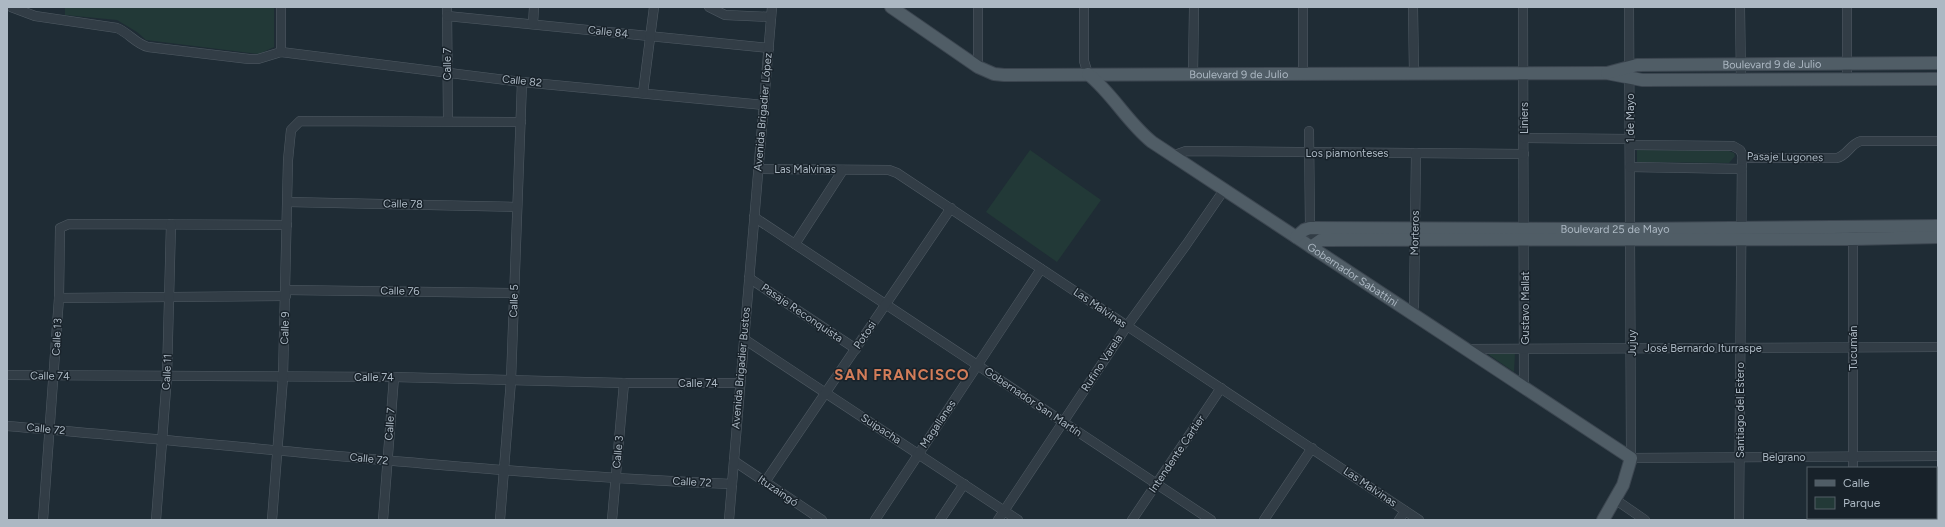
<svg xmlns="http://www.w3.org/2000/svg" width="1945" height="527" font-family="Figtree,sans-serif">
<style>
.green{fill:#223937}
.lines{fill:none;stroke-linecap:round;stroke-linejoin:round}
.minor-casing{stroke:#505b64;stroke-width:10}
.major-casing{stroke:#3c4650;stroke-width:14}
.minor{stroke:#323d46;stroke-width:9}
.major{stroke:#505d66;stroke-width:12}
.labels{text-anchor:middle;dominant-baseline:central;stroke-width:3;stroke-linejoin:round;paint-order:stroke}
.street-label{font-size:11px;fill:#acb8c3;stroke:#18222a}
.district-label{font-size:15px;font-weight:bold;letter-spacing:1px;fill:#d27c59;stroke:#18222a}
</style>
<rect width="100%" height="100%" fill="#1f2c35"/>
<g class="green">
<path d="M65,7H274V47L259,54L146,40L137,32L117,20L65,15Z"/>
<path d="M1030,150L1101,200L1057,262L986,212Z"/>
<path d="M1637,150L1729,151L1734,153L1735,156L1729,163L1637,162Z"/>
<path d="M1515,353L1514,372L1488,354Z"/>
</g>
<g class="lines">
<defs>
<g id="minor">
<path d="M11,7L35,16L117,28C129,33 136,44 148,47L249,59H258L281,52L522,82L764,105"/>
<path d="M281,7V52"/>
<path d="M447,7L448,120"/>
<path d="M709,7L725,15L771,17"/>
<path d="M1084,7V61L1088,74"/>
<path d="M1303,7V75"/>
<path d="M1413,7L1414,74"/>
<path d="M1523,7L1524,387"/>
<path d="M1629,7L1631,458L1938,456"/>
<path d="M1740,7L1741,80"/>
<path d="M447,16L769,48"/>
<path d="M533,24L534,7"/>
<path d="M978,67V7"/>
<path d="M1193,74L1194,7"/>
<path d="M1847,80V7"/>
<path d="M643,93L654,7"/>
<path d="M1309,131L1310,228L1312,234L1318,241"/>
<path d="M1524,138L1630,139"/>
<path d="M1630,145L1733,146L1740,150L1742,154L1739,520"/>
<path d="M1172,156L1186,151L1524,154"/>
<path d="M1742,158H1837C1848,155 1850,144 1861,141H1938"/>
<path d="M1630,167L1742,169"/>
<path d="M758,169L889,170L897,173L1419,520"/>
<path d="M288,202L517,207"/>
<path d="M754,217L1211,520"/>
<path d="M1853,233V468"/>
<path d="M795,244L843,170"/>
<path d="M749,278L856,349"/>
<path d="M286,290L514,293"/>
<path d="M59,298L286,296"/>
<path d="M1412,313L1414,306L1416,153"/>
<path d="M744,339L1018,520"/>
<path d="M1467,349L1938,347"/>
<path d="M7,375L394,377L624,383H740"/>
<path d="M7,426C249,446 489,474 732,484"/>
<path d="M734,461L822,520"/>
<path d="M765,482L951,208"/>
<path d="M1616,500L1645,520"/>
<path d="M43,520L59,298L60,228L69,224L287,225"/>
<path d="M156,520L167,376L171,224"/>
<path d="M272,520L283,377L288,160L291,130L300,121L521,122"/>
<path d="M383,520L394,377"/>
<path d="M500,520L511,380L522,82"/>
<path d="M612,520L624,383"/>
<path d="M729,520L772,7"/>
<path d="M875,520L1041,269"/>
<path d="M940,520L964,484"/>
<path d="M998,520L1127,326L1186,245L1224,190"/>
<path d="M1132,520L1221,388"/>
<path d="M1264,520L1312,448"/>
<path d="M1399,520L1405,511"/>
<path d="M1853,520V518"/>
</g>
<g id="major">
<path id="s1" d="M891,7L978,67L994,74L1004,75L1606,73L1642,80L1938,79"/>
<path id="s2" d="M1607,73L1637,65L1938,63"/>
<path id="s3" d="M1088,74C1113,94 1127,122 1152,142L1631,458L1623,485L1603,520"/>
<path id="s4" d="M1296,237L1304,230L1310,228L1631,229L1938,226"/>
<path d="M1311,247L1321,240L1853,239L1938,237"/>
</g>
</defs>
<use href="#minor" class="minor-casing"/>
<use href="#major" class="major-casing"/>
<use href="#minor" class="minor"/>
<use href="#major" class="major"/>
</g>
<g class="labels">
<g class="street-label">
<text transform="translate(608 32) rotate(6)">Calle 84</text>
<text transform="translate(447 64) rotate(-90)">Calle 7</text>
<text stroke="none"><textPath href="#s2" startOffset="166">Boulevard 9 de Julio</textPath></text>
<text stroke="none"><textPath href="#s1" startOffset="368">Boulevard 9 de Julio</textPath></text>
<text transform="translate(522 81) rotate(6)">Calle 82</text>
<text transform="translate(763 112) rotate(-85)">Avenida Brigadier López</text>
<text transform="translate(1524 118) rotate(-90)">Liniers</text>
<text transform="translate(1630 118) rotate(-90)">1 de Mayo</text>
<text x="1347" y="153">Los piamonteses</text>
<text transform="translate(1785 157) rotate(1)">Pasaje Lugones</text>
<text x="805" y="169">Las Malvinas</text>
<text transform="translate(403 204) rotate(1)">Calle 78</text>
<text stroke="none"><textPath href="#s4" startOffset="322">Boulevard 25 de Mayo</textPath></text>
<text transform="translate(1415 233) rotate(-89)">Morteros</text>
<text stroke="none"><textPath href="#s3" startOffset="334">Gobernador Sabattini</textPath></text>
<text transform="translate(400 291) rotate(1)">Calle 76</text>
<text transform="translate(514 301) rotate(-88)">Calle 5</text>
<text transform="translate(1100 308) rotate(34)">Las Malvinas</text>
<text transform="translate(1525 308) rotate(-90)">Gustavo Mallat</text>
<text transform="translate(802 313) rotate(34)">Pasaje Reconquista</text>
<text transform="translate(285 328) rotate(-88)">Calle 9</text>
<text transform="translate(865 335) rotate(-56)">Potosi</text>
<text transform="translate(57 337) rotate(-87)">Calle 13</text>
<text transform="translate(1632 343) rotate(-90)">Jujuy</text>
<text x="1703" y="348">José Bernardo Iturraspe</text>
<text transform="translate(1853 348) rotate(-90)">Tucumán</text>
<text transform="translate(1102 363) rotate(-57)">Rufino Varela</text>
<text transform="translate(741 368) rotate(-85)">Avenida Brigadier Bustos</text>
<text transform="translate(167 372) rotate(-87)">Calle 11</text>
<text transform="translate(50 376) rotate(1)">Calle 74</text>
<text x="374" y="377">Calle 74</text>
<text x="698" y="383">Calle 74</text>
<text transform="translate(1033 402) rotate(34)">Gobernador San Martín</text>
<text transform="translate(1740 410) rotate(-90)">Santiago del Estero</text>
<text transform="translate(390 424) rotate(-86)">Calle 7</text>
<text transform="translate(938 424) rotate(-56)">Magallanes</text>
<text transform="translate(46 429) rotate(5)">Calle 72</text>
<text transform="translate(881 429) rotate(33)">Suipacha</text>
<text transform="translate(618 452) rotate(-85)">Calle 3</text>
<text transform="translate(1177 454) rotate(-56)">Intendente Cartier</text>
<text x="1784" y="457">Belgrano</text>
<text transform="translate(369 459) rotate(6)">Calle 72</text>
<text transform="translate(692 482) rotate(3)">Calle 72</text>
<text transform="translate(1370 487) rotate(34)">Las Malvinas</text>
<text transform="translate(778 491) rotate(34)">Ituzaingó</text>
</g>
<g class="district-label">
<text x="902" y="375">SAN FRANCISCO</text>
</g>
</g>
<rect width="1945" height="527" fill="none" stroke="#acb8c3" stroke-width="16"/>
<rect x="1807" y="467" width="130" height="52" fill="#18222a" stroke="#535e67"/>
<rect x="1815" y="480" width="20" height="6" fill="#505d66" stroke="#535e67"/>
<text x="1843" y="487" font-size="12" fill="#acb8c3">Calle</text>
<rect x="1815" y="497" width="20" height="12" fill="#223937" stroke="#535e67"/>
<text x="1843" y="507" font-size="12" fill="#acb8c3">Parque</text>
</svg>
